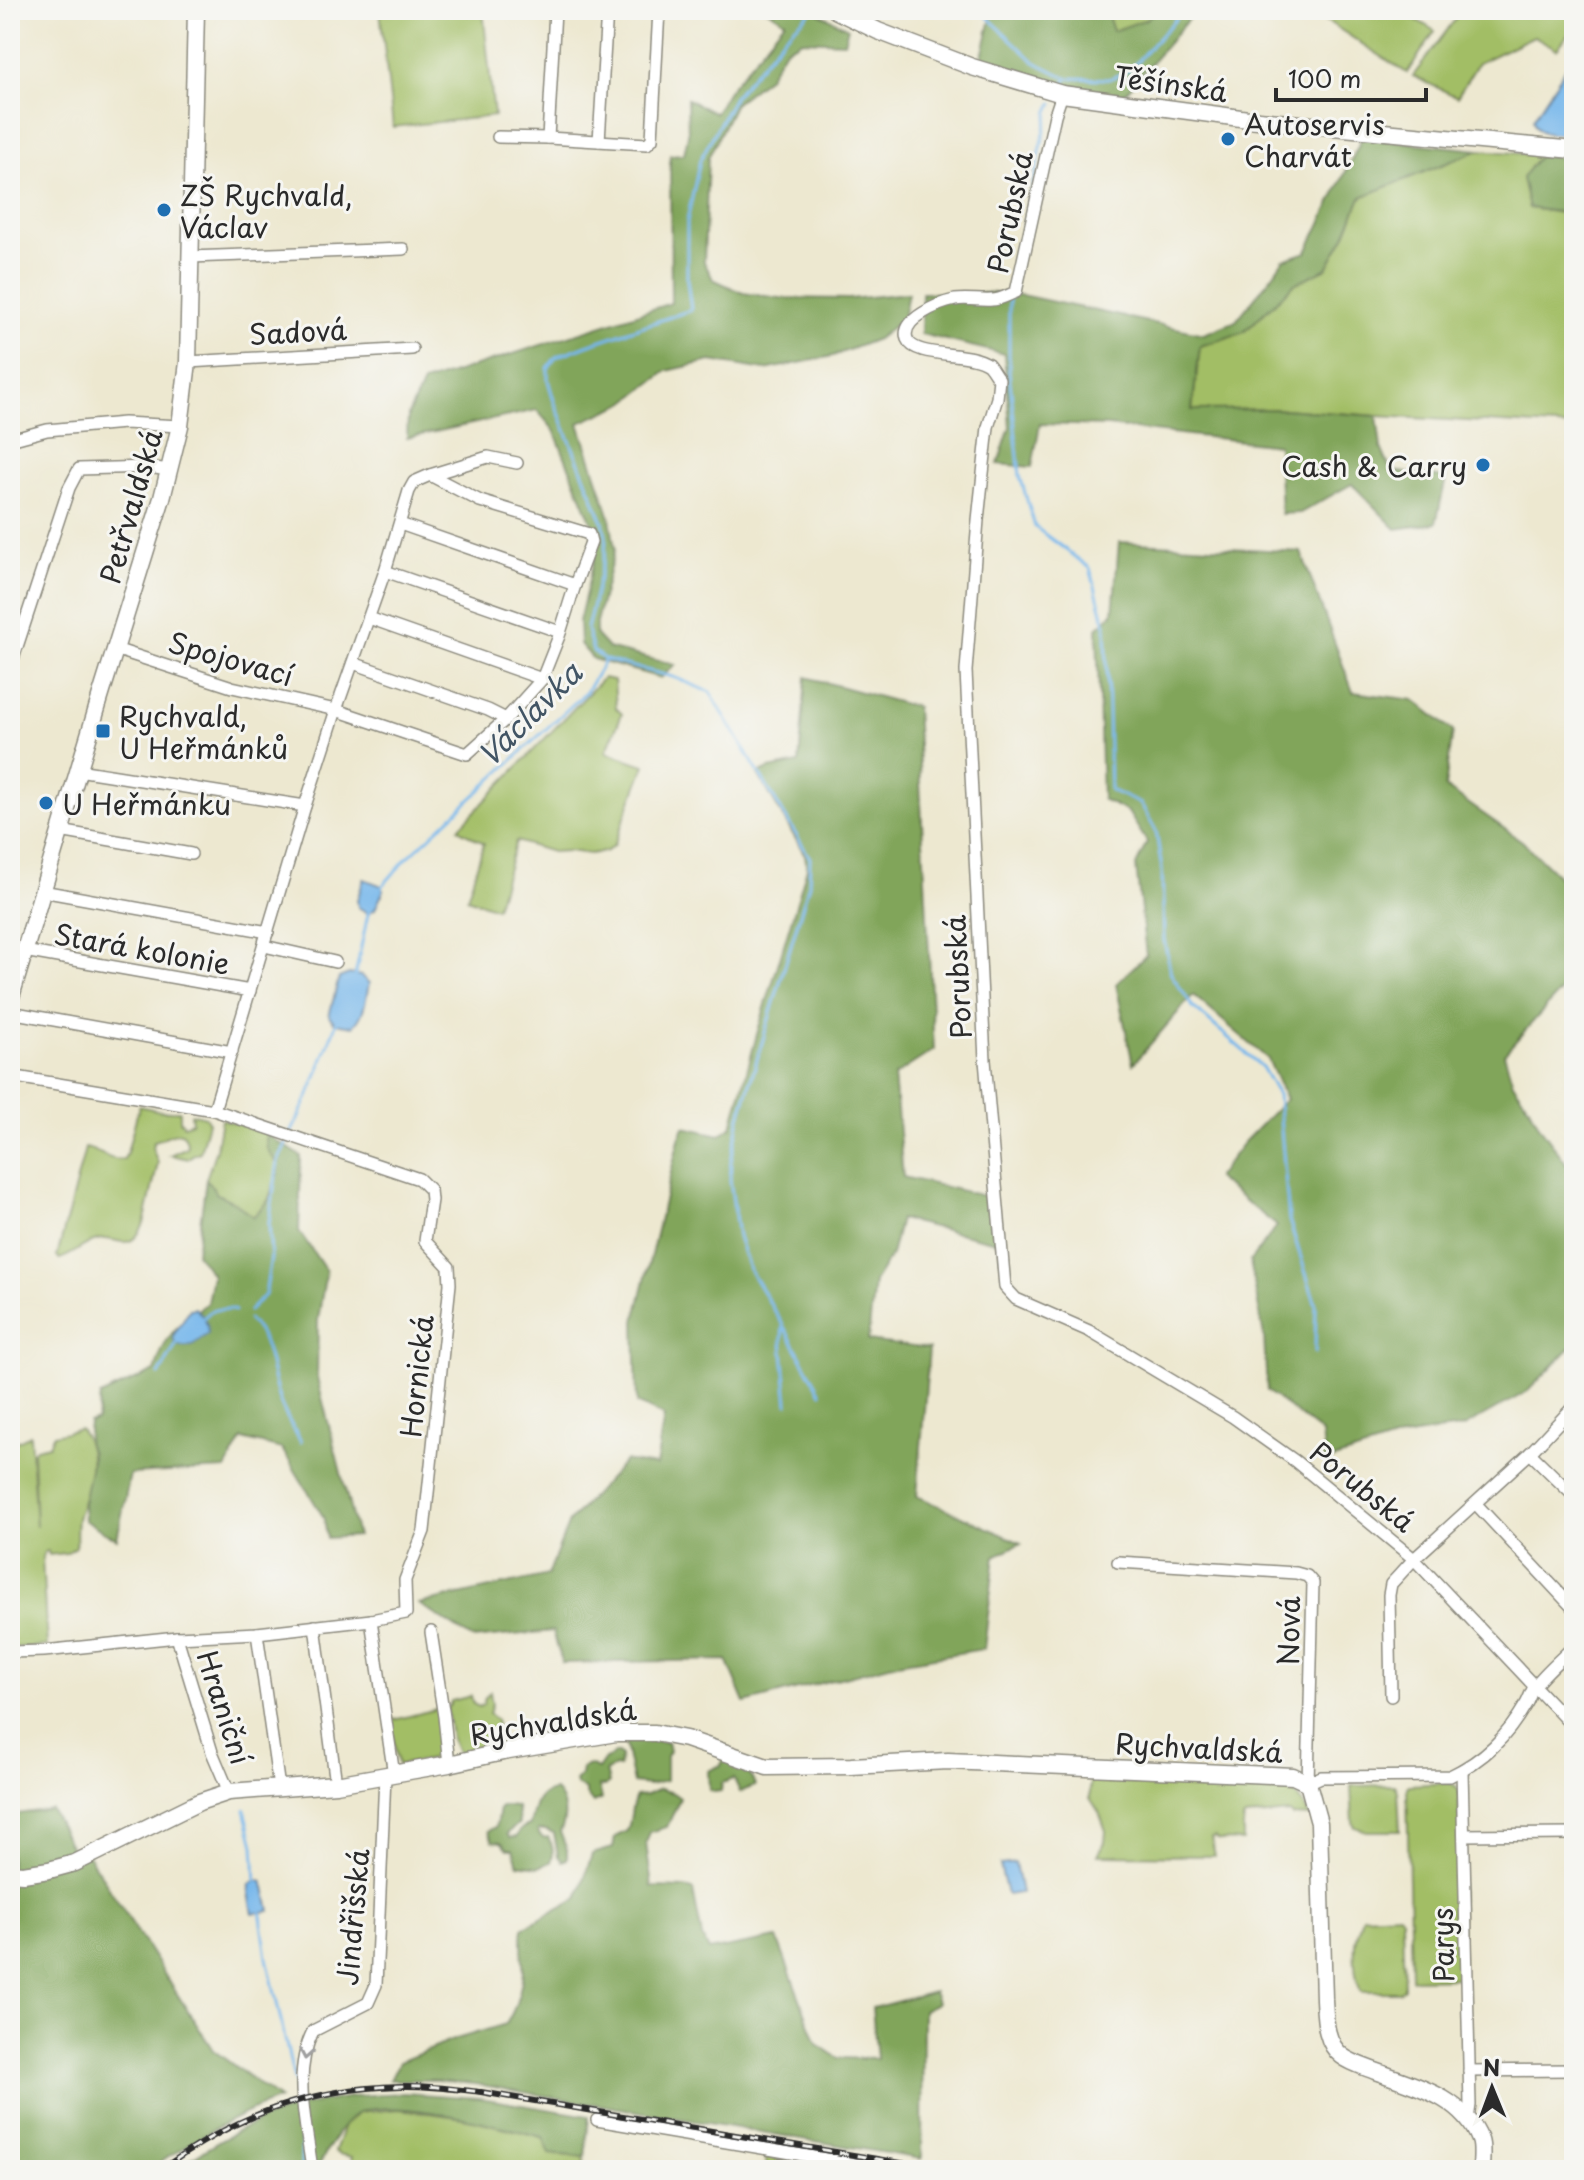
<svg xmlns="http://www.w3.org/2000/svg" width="1584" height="2180" font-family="'Playpen Sans',sans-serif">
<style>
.green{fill:#a2be65;stroke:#667448;stroke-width:2}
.forest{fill:#81a55a;stroke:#566842;stroke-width:2}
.water{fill:#77b7eb;stroke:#51718b;stroke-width:2}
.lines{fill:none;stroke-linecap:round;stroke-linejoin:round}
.stream{stroke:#77b7eb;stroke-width:3}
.street-casing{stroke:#8c8a7e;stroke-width:14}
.secondary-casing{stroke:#8c8a7e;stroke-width:19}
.street{stroke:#fff;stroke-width:11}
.secondary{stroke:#fff;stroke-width:16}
.rail-casing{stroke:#2b2b2b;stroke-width:6}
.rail{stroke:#f6f6f2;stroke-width:3;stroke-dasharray:9;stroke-linecap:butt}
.oneway{stroke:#a0a0a0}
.poi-dot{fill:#1f6fb2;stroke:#f6f6f2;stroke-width:3}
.labels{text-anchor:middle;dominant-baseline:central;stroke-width:6;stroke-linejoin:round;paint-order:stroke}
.street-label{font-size:28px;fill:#2b2b2b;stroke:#f6f6f2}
.poi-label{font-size:28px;fill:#2b2b2b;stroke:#f6f6f2;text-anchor:start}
.water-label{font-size:30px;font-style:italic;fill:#425565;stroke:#f6f6f2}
</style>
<rect width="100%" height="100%" fill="#f6f6f2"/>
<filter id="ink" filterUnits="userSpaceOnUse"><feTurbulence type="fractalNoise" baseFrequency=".0125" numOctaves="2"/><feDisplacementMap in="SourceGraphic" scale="16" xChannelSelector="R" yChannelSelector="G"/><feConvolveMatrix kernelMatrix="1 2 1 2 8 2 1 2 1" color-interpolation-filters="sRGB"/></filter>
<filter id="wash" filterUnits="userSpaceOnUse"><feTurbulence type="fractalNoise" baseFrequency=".006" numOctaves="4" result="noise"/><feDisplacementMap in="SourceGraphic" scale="32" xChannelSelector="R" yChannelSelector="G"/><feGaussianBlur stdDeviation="1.8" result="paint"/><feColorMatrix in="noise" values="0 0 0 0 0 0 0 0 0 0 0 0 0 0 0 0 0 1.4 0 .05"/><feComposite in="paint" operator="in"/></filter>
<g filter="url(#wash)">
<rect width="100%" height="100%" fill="#ede8d0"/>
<g class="green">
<path d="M380,10H483L494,116L393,127Z"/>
<path d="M1106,10H1156L1148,19L1112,32Z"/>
<path d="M1310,10H1400L1435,31L1407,73Z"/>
<path d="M1462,10H1574V27L1557,49L1534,36L1478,63L1457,97L1413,76Z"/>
<path d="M1479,150L1539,155L1522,178L1529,208L1574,215V427L1377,416L1283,409L1192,411L1200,346L1244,332L1294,284L1327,268L1345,236L1361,197Z"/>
<path d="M603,678L614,680L616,708L622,714L606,752L645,765L614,845L607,851L590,854L568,851L552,852L516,841L496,908L467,898L484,843L458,829Z"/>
<path d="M139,1106L161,1111H180V1121L184,1125L192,1122L191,1113L206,1117L208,1122L200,1152L194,1154L188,1159L170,1155L187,1147C187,1120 165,1139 154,1141L152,1147L158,1163L144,1224C128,1258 116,1232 94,1241C81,1246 72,1256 59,1259L57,1257L85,1148C99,1150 109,1162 124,1159L127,1153Z"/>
<path d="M221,1119L261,1131L266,1134L267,1149L277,1163L278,1173L268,1201L253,1217L217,1194L206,1179L216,1149Z"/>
<path d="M80,1429C99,1455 88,1487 78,1515C75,1524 77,1537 76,1547L66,1553L49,1555L48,1551L44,1552L42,1558L47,1646L10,1648V1445L30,1435L36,1527L33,1451L36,1448L49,1445L53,1435Z"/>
<path d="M490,1692L492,1704L489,1714L496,1720L501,1745L462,1754L457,1752L451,1739L447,1708L450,1705L451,1701L471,1696L473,1704L479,1707L483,1705L485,1698Z"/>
<path d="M440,1708L442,1755L438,1758L398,1765L390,1721Z"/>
<path d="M1090,1779L1104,1781L1207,1786C1219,1785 1229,1787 1240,1787C1280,1787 1289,1776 1310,1817L1293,1816L1290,1813L1245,1817L1243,1819V1841L1218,1840L1215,1837L1211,1838L1215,1856L1098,1855L1105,1842L1106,1831L1099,1812L1090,1798Z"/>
<path d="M1449,1783L1456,1786L1459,1791L1461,1978L1411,1979L1407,1787L1409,1785Z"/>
<path d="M1395,1785L1398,1791L1400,1831H1366L1355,1827L1353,1822L1351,1786Z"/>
<path d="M1399,1914L1402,1918L1404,1989L1399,1992H1361C1355,1978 1354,1958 1355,1943C1356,1934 1360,1925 1362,1916Z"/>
<path d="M399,2109L465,2118L543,2137L550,2154L585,2157L583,2170H350L352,2157L339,2154L335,2151L344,2126L358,2113Z"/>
<path d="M765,2156L834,2170H768Z"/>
</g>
<g class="forest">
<path d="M768,10H813L848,28L844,42L802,40L785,49L767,78L735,103L708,158L704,262L713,279L743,293L780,298L849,299L908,293L903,319L877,339L833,356L765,370L711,361L667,371L625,403L579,423L610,518L615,549L596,622V635L608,648L675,665L661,678L593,659L580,644L579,621L598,543L595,530L554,430L537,410L407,438L408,415L423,383L671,303L670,155L684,154L688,135L687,99L715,113L727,92L785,21Z"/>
<path d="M993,10H1106L1113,31L1147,19L1156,10H1196L1123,96L1041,81L981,61Z"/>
<path d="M1362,138L1479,150L1361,197L1345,236L1327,268L1294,284L1244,332L1200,346L1192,410L1283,409L1377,416L1381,448L1391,471L1446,478L1436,523L1396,529L1352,484L1300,513L1281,514L1278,445L1108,426L1040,424L1032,467L998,464L1010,427L1004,354L921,334L922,293H1004L1026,296L1204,334L1236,321L1273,275L1283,260L1307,252Z"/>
<path d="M1539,155L1574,159V214L1529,208L1522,178Z"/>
<path d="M1119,542L1301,552L1353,692L1414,700L1453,731L1445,787L1522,841L1574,891V976L1504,1054L1513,1083L1530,1108L1540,1127L1569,1167L1574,1186V1344L1528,1391L1464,1427L1403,1437L1325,1462L1322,1433L1267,1391L1264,1336L1250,1261L1277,1226L1216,1178L1243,1143L1286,1099L1268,1059L1193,995L1133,1064L1116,984L1146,955L1136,866L1147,842L1128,812L1102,799L1097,628L1113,613Z"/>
<path d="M806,677L916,707L934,1050L894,1076L903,1177L993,1198L996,1242L900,1219L891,1255L874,1282L868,1341L929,1349L917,1496L1021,1543L995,1556L984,1649L897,1663L745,1703L727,1660L562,1663L553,1631L473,1639L419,1604L548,1575L569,1522L625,1461L656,1466L664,1416L637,1403L635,1321L679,1139L684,1127L720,1135L732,1126L757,1034L807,868L805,855L758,774L769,769L799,763Z"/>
<path d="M266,1134L301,1156L299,1231L326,1271L318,1320L317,1378L357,1536L327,1538L324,1518L282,1449L242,1439L226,1469L130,1474L117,1539L84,1520L83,1504L91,1464V1453L87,1442L89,1423L97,1420L100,1396L155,1371C165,1333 177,1326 207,1303L212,1275L196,1253L206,1179L217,1194L236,1203L253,1217L268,1201L278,1173L277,1163L267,1149Z"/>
<path d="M634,1739L667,1742L669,1751L666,1756V1781L649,1785L633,1783C632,1778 625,1746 625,1742Z"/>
<path d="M614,1753H618L621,1756L619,1768L615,1767L606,1771L609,1783L605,1786H599L602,1799L593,1803L586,1794V1790L576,1785L575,1781L581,1775L582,1768L589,1765L598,1769L605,1759L610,1757Z"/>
<path d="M724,1759C747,1767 746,1764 755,1786L740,1792L734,1779L722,1783L721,1791L714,1792L709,1790L708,1771L721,1765Z"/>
<path d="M659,1789L673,1793L680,1798L667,1827L650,1832L646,1843L652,1887L685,1888L693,1890L702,1937L709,1951L777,1938L817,2044L838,2058L877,2059L872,2008L934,1992L937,2003L923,2010L922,2157L921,2159L482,2085L437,2080H390L399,2062L453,2040L506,2024C517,2008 524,1980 523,1961C522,1949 521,1940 523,1928L578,1898L592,1854L613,1848L615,1837L627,1831C632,1819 630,1808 636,1796L646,1795Z"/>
<path d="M555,1791C566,1801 567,1819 560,1832L567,1850V1859L562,1861L558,1856L554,1833L546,1830H538L539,1834L543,1838L548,1837C553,1845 554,1854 551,1862L539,1867L518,1864L513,1849H508L501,1842L493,1841L488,1831L496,1827L499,1808L504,1806L517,1807L519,1823L507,1834L510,1838L517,1837C519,1830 522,1827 530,1825C535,1808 534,1793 555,1791Z"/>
<path d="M51,1809L73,1852L83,1847L213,2050L279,2099C233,2116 190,2141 150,2170H10V1815Z"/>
<path d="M404,2093L480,2098L589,2116L585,2157L550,2154L543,2137C505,2128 386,2094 355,2115C338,2127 327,2152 316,2170H173C195,2156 218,2141 242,2129C293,2103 348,2095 404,2093Z"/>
</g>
<g class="water">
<path d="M1574,55V134C1559,134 1536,138 1533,119Z"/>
<path d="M364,879L380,885L384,890L375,909L368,913L358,907L357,900Z"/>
<path d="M349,974L361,976L369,983C366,997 365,1016 353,1026L335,1023L329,1016L339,978Z"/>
<path d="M195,1308C203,1316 208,1321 208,1333C197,1343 190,1350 175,1344L173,1336L190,1309Z"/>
<path d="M1015,1863L1021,1893L1007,1895L1000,1865Z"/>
<path d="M256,1881H262L265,1887L270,1911L253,1913L249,1893L250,1884Z"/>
</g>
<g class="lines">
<g class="stream">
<path d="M980,10L1035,62L1067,78L1109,79L1129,70L1184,10"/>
<path d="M1061,89L1067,78"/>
<path d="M1010,290L1049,111L1053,103"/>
<path d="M1009,298V372L1020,476L1035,527L1090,568L1106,627L1110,790L1141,804L1156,831L1162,869L1164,940L1171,974L1193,1007L1262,1067L1278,1095L1289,1220L1316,1305L1315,1353"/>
<path d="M606,660L673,677L710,692L810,858L809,884L740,1117L731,1161L730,1180L738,1236L749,1269L783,1325L782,1341L788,1404"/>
<path d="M380,889L406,859L586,692L605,660L593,651L587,629L605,553L606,536L603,522L554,401L548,380V368L556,357L587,345L691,310L687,280V221L700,160L734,97L785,36L813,10"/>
<path d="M355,976L369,909"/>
<path d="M249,1311L265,1295L271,1257L269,1223L278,1161L309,1095L338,1019"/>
<path d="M202,1319L212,1310L229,1309L235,1311"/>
<path d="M248,1319C272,1342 269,1372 280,1402C285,1416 294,1429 301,1442"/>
<path d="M784,1327L821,1393"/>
<path d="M159,1375L177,1343"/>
<path d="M245,1810L254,1845L256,1881"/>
<path d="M260,1909L267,1958L297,2093"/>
<path d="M301,2170L302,2136"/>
</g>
</g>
</g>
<g filter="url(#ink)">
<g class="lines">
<defs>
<g id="street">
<path d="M1062,94L1055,115L1016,292C1008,295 1000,300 992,300C980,301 967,298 955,300C940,303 900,319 907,339C915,359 969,350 988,364C992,368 995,375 999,379L997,398L988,427L978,520L966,671L985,1060L1005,1287L1016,1299L1089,1331L1233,1417L1295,1461L1414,1559L1574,1728"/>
<path d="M498,137L548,138L647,144L652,139L659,10"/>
<path d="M548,138L555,10"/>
<path d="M599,141L607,10"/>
<path d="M190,257L403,249"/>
<path d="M188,362L412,349"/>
<path d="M10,440L47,430L124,423L180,426"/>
<path d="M430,475L488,457L517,463"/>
<path d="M385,571L560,632"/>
<path d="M369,618L542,679"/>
<path d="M115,649L232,687L336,710L467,754L506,719L542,679L559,636L575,585L400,524"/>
<path d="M353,663L488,710L506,719"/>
<path d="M10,668L69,488L79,469L148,467L169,470"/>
<path d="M78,770L305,806"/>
<path d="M60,831L191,854"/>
<path d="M42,891L268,932"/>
<path d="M264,946L335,962"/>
<path d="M24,951L250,991"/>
<path d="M10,1012L232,1052"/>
<path d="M10,1076L214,1110L419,1179L430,1190L431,1200L425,1241L449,1267L450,1284L424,1531L405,1580L406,1613L371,1620L257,1633L177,1637L44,1651L10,1652"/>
<path d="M214,1110L305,806L336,710L385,571L409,491L414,482L430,475L480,501L589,534L591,542L575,585"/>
<path d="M1530,1453L1574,1496"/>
<path d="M1476,1504L1574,1609"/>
<path d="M1118,1562L1296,1573L1307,1576L1313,1583L1308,1783L1321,1777L1450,1776C1484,1760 1507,1737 1526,1704C1529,1699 1531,1692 1534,1687C1545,1672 1561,1659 1574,1646"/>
<path d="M371,1620L394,1775"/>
<path d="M315,1626L336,1784"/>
<path d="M431,1632L444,1717L449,1764"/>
<path d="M257,1633L279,1788"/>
<path d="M177,1637L212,1752L229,1792"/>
<path d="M1391,1696L1389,1595L1391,1584L1414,1559L1530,1453L1574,1406"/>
<path d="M1462,1770L1470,2105L1468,2119"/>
<path d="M1464,1835L1574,1834"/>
<path d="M1469,2071L1574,2070"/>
<path d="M597,2120L891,2170"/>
<path d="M310,2170L311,2162C305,2119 293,2071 313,2031L368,2003L376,1985L385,1776"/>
</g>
<g id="secondary">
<path d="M835,10L878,31L972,67L1062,94L1248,119L1574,150"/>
<path d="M10,1000L100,698L162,498L180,426L188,362L196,10"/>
<path d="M10,1873L23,1874L49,1870L75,1863L199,1802L229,1792L336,1784L449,1764L503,1752L616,1733H655L686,1739L767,1767L851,1766L948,1761L1293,1776L1308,1783L1319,1823L1324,1999C1325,2018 1325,2043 1342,2056C1351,2063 1365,2067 1375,2071C1413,2085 1464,2097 1480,2140C1483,2148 1481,2161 1481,2170"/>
</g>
</defs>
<use href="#street" class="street-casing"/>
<use href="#secondary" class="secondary-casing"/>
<use href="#street" class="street"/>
<use href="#secondary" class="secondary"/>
<defs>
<path id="rail" d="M161,2170C235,2115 310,2088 401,2086C428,2085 455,2089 481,2092L942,2170"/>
</defs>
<use href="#rail" class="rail-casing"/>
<use href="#rail" class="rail"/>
</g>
<defs><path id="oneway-chevron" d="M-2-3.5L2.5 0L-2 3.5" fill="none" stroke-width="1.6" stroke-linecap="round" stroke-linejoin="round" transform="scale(2)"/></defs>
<use class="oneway" href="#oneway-chevron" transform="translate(306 2054) rotate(100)"/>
</g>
<g class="poi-dot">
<circle cx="1228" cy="139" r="8"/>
<circle cx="164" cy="210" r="8"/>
<circle cx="1483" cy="465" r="8"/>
<rect x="95" y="723" width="16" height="16" rx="4"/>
<circle cx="46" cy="803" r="8"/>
</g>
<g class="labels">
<g class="street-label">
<text transform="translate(1171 83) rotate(8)">Těšínská</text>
<text transform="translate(1009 212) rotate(-78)">Porubská</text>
<text transform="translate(298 331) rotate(-3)">Sadová</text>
<text transform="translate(130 506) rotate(-74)">Petřvaldská</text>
<text transform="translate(231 658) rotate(16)">Spojovací</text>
<text transform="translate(142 948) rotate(10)">Stará kolonie</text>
<text transform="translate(957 977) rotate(-93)">Porubská</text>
<text transform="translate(416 1376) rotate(-84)">Hornická</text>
<text transform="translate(1363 1486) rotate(39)">Porubská</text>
<text transform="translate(1288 1631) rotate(-89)">Nová</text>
<text transform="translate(225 1707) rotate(72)">Hraniční</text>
<text transform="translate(553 1721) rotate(-9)">Rychvaldská</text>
<text transform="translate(1199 1747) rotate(3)">Rychvaldská</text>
<text transform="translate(352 1917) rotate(-85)">Jindřišská</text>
<text transform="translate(1442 1945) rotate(-91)">Parys</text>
</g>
<g class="poi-label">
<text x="1244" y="123">Autoservis<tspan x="1244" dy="32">Charvát</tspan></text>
<text x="180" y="194">ZŠ Rychvald,<tspan x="180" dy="32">Václav</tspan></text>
<text x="1467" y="465" text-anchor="end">Cash &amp; Carry</text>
<text x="119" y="715">Rychvald,<tspan x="119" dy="32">U Heřmánků</tspan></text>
<text x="62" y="803">U Heřmánku</text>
</g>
<g class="water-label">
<text transform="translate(529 713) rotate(-45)">Václavka</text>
</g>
</g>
<rect width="1584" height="2180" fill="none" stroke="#f6f6f2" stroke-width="40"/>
<g transform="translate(1492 2088) rotate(359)" stroke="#f6f6f2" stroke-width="6" paint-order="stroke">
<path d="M0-6L14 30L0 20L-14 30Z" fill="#2b2b2b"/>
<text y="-12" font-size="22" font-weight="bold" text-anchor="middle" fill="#2b2b2b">N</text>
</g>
<path d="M1276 88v12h150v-12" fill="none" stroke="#2b2b2b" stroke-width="4"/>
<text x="1288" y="88" font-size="24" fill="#2b2b2b" stroke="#f6f6f2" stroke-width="6" paint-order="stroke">100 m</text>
</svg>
